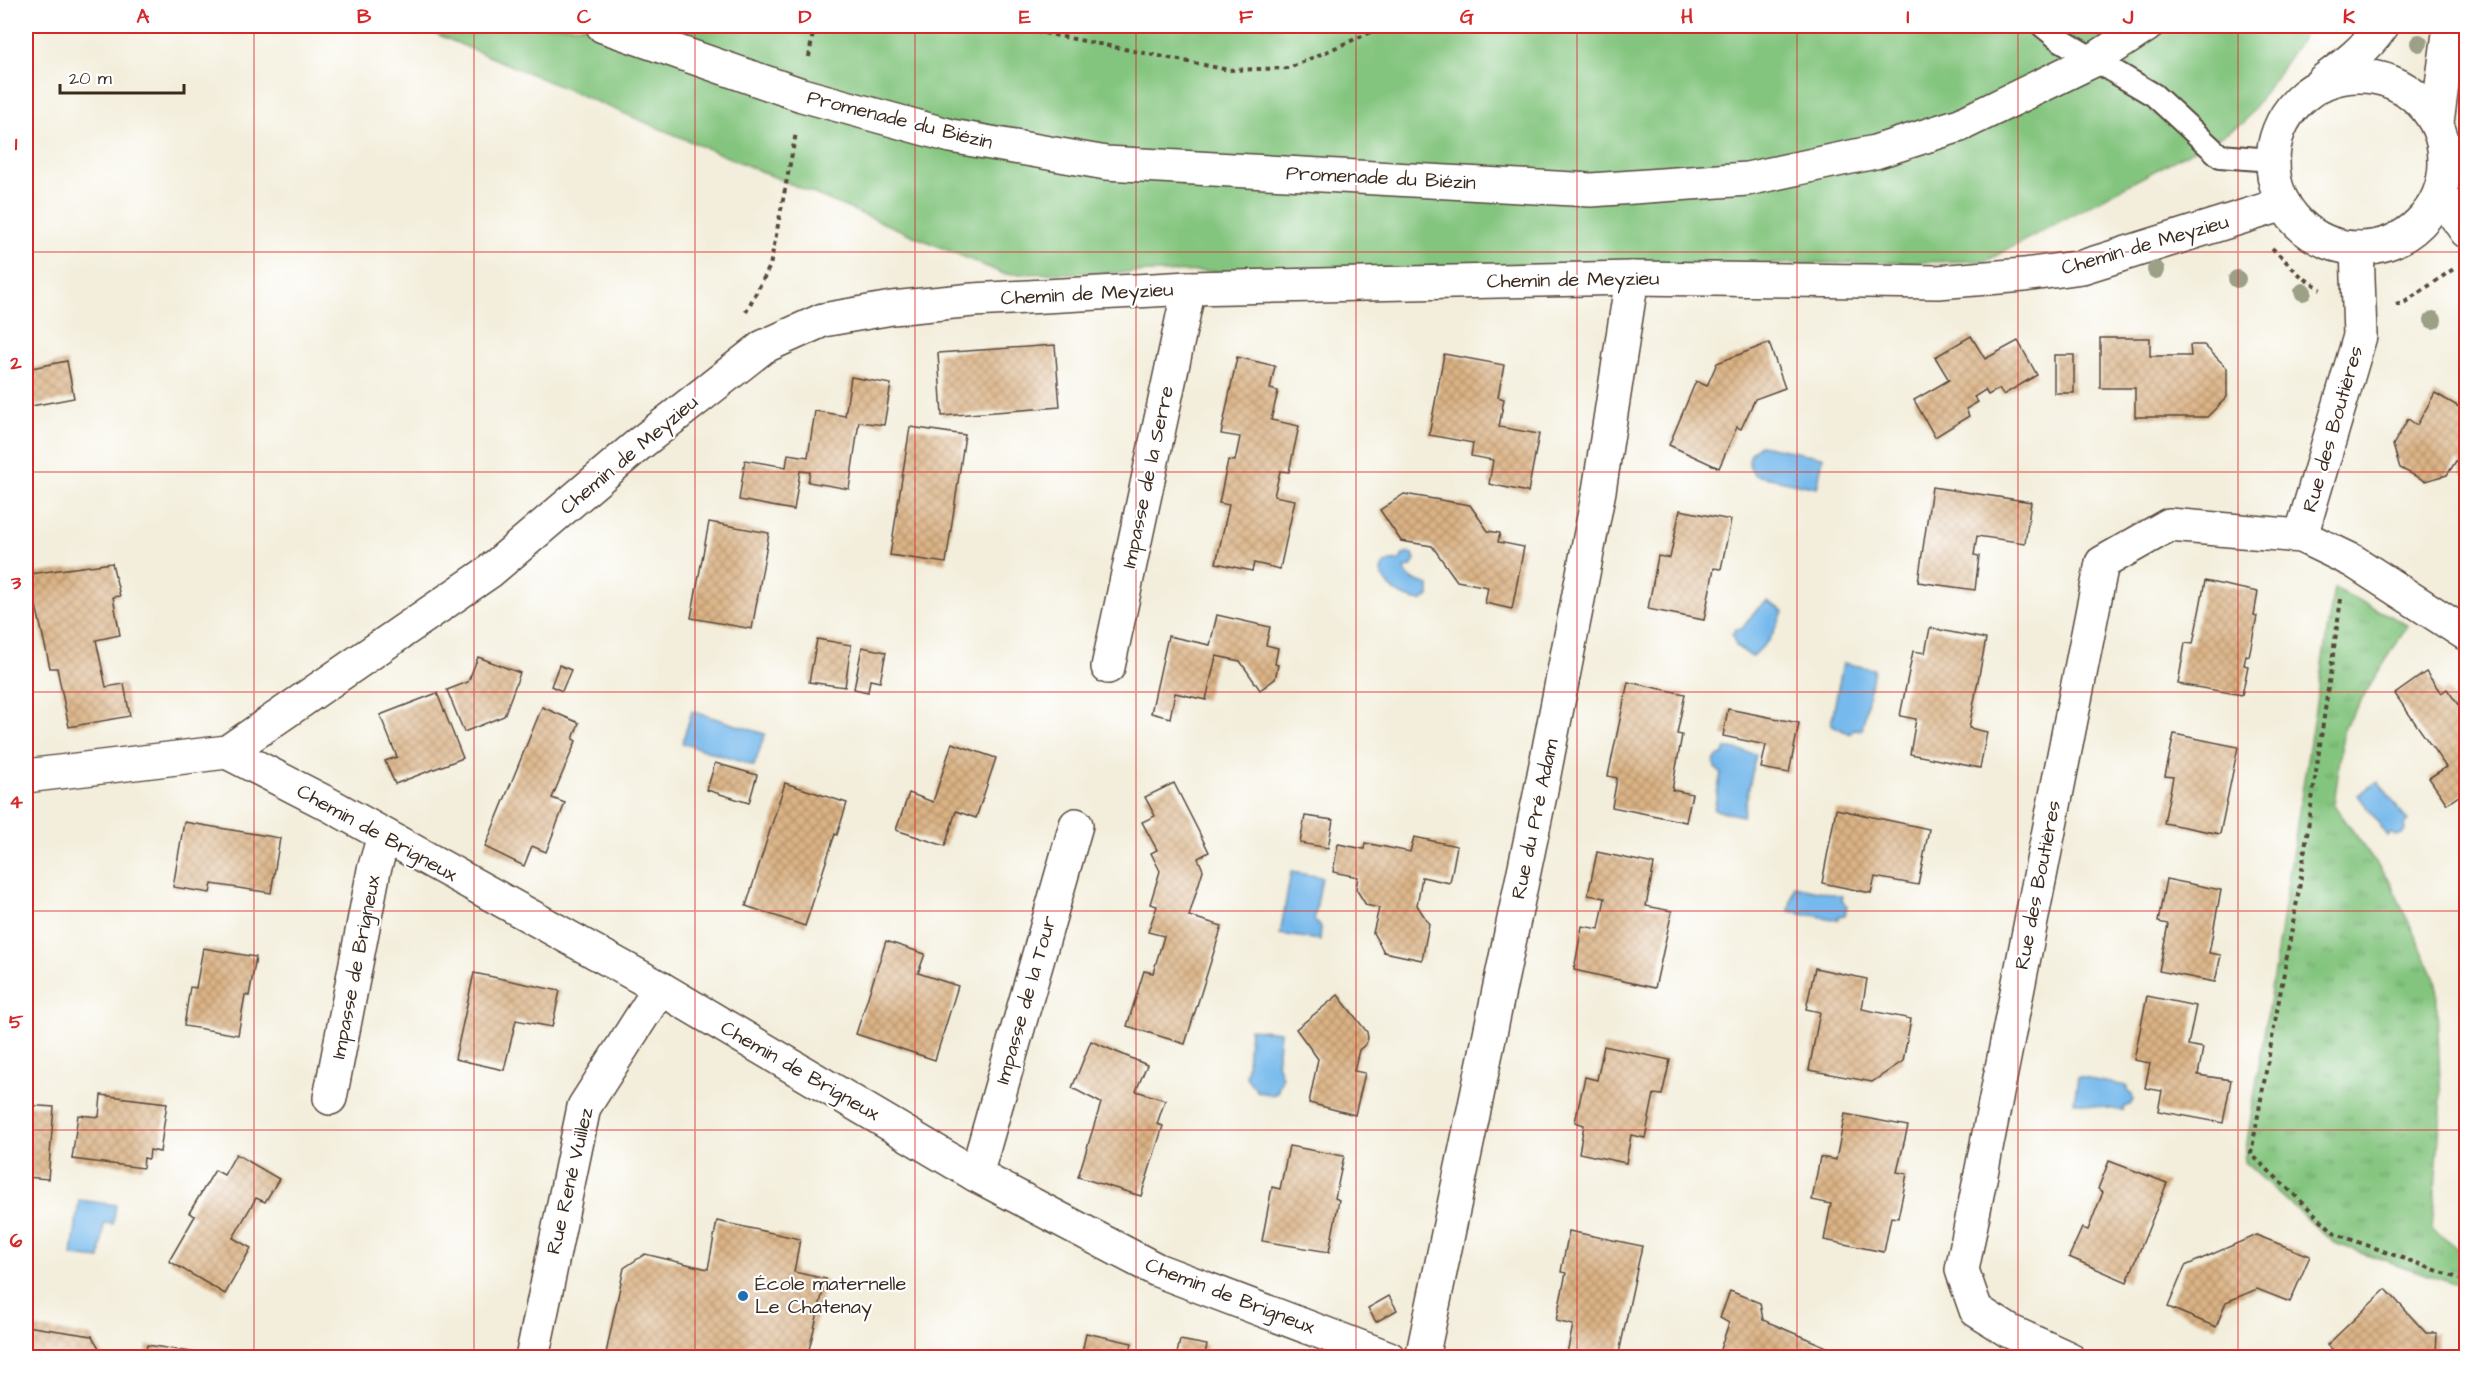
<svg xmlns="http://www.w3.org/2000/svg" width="2492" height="1383" font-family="'Architects Daughter',sans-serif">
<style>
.grass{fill:url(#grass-tufts);stroke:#5f784e;stroke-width:1.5}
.park{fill:#83c57e;stroke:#5f784e;stroke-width:1.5}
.water{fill:#76b9ec;stroke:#587285;stroke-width:1.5}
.building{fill:url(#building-cross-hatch)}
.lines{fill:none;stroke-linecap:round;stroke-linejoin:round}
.service-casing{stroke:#57473a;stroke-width:26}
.minor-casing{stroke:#57473a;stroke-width:36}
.tertiary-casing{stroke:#57473a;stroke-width:36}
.path{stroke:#57473a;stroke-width:4;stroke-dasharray:4.5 4.5;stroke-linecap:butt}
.service{stroke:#fff;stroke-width:22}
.minor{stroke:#fff;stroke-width:33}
.tertiary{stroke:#fff;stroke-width:33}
.tree{fill:#9ca086}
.grid{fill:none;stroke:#d62828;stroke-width:1.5;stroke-opacity:0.55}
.poi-dot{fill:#1f6fb2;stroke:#fff;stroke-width:2}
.labels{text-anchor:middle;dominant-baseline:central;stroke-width:4.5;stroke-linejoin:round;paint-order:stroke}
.street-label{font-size:20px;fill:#3b2a1e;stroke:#fff}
.poi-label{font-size:20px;fill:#3b2a1e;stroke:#fff;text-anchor:start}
.neatline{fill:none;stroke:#d62828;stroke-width:2}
.grid-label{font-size:20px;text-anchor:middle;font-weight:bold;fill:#d62828}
</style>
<defs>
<pattern id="grass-tufts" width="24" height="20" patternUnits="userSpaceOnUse" patternTransform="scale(1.5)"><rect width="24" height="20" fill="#83c57e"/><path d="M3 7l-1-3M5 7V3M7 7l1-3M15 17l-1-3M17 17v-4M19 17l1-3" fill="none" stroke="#6ca067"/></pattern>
<pattern id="building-cross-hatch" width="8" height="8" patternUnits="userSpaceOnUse" patternTransform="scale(1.5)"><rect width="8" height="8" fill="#dbb385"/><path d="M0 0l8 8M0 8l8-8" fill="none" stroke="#b3926c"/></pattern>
</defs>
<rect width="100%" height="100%" fill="#fff"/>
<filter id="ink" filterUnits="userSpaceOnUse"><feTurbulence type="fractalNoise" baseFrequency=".0167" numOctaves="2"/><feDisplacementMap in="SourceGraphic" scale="12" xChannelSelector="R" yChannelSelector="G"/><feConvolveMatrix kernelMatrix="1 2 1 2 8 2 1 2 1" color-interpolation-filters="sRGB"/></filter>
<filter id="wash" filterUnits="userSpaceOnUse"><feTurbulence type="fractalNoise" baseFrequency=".008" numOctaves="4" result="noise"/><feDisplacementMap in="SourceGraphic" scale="24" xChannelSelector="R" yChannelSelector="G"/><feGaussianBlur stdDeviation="1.35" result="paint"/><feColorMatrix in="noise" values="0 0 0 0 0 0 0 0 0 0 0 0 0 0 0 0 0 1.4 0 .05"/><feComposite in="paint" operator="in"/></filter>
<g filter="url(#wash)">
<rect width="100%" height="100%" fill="#f3eedb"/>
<path class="grass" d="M2334,588L2408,625L2344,727L2334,805L2391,884L2436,981L2441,1109L2432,1229L2466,1255V1288L2334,1243L2244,1162Z"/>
<path class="park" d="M417,26H2310L2244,123L1986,261L1004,274Z"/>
<g class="water">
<path d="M1760,445L1823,457L1817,488L1755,475C1745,465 1748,452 1760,445Z"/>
<path d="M1409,553L1413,554L1415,559L1411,567L1405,568C1407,583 1419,579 1429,586V597L1421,601C1404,598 1387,590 1381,572C1382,563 1390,559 1399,561L1403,555Z"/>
<path d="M1767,601L1783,611L1782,614L1770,639L1752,657L1736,646L1732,634L1736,629H1742L1755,611Z"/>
<path d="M1843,663L1874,669L1862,730L1855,729L1849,734L1831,724Z"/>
<path d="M692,711L765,734L754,766L682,743Z"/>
<path d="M1726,748L1756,754L1743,816L1714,810L1721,773L1715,768L1714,761L1717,757L1724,754Z"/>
<path d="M2378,781L2408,821L2404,824L2405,830L2402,834L2395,836L2391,833L2388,836L2358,795Z"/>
<path d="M1291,872L1322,877L1314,920L1321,927L1320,940L1280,934Z"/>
<path d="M1794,886L1843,896L1842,901L1847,906L1845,915L1839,916L1838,920L1789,911Z"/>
<path d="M1250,1029L1280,1032L1277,1063L1282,1077L1277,1093L1271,1095L1257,1091L1246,1077Z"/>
<path d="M2078,1077L2127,1086V1091L2132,1095L2133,1100L2130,1105L2124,1107L2123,1111L2074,1102Z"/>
<path d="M79,1200L116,1205L113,1224L104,1223L100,1259L72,1256Z"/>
</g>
<g id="blocks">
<g class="building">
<path d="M1971,336L1985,359L2018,341L2037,375L2003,395L1999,389L1988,395L1985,390L1974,397L1978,402L1966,409L1969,416L1935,437L1914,400L1949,380L1935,357Z"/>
<path d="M2100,338H2150V356H2191L2190,345H2204L2227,368V397L2207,417H2135V388H2100Z"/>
<path d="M1769,343L1785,388L1755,399L1741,429L1737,427L1719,468L1669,445L1696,381L1707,386L1717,363Z"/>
<path d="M1055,345L1060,407L942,416L938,353Z"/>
<path d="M1444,354L1504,365L1498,397L1504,399L1499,427L1539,434L1528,492L1489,484L1493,460L1471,456L1473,443L1429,435Z"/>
<rect x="2054" y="355" width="20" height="38"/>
<path d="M1237,357L1275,366L1270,389L1278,391L1271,420L1299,426L1289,472L1280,471L1274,496L1295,500L1280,569L1254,563L1252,571L1216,563L1229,505L1219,503L1228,460L1235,461L1240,437L1221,434Z"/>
<path d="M67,361L74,398L26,407V369Z"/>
<path d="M851,377L891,384L884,425L859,422L849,489L808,482L810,472L800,471L794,510L739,500L745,460L786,467L788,454L808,457L815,411L845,416Z"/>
<path d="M2435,393L2466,411V476L2462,474L2459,462L2456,461L2447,475L2425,481L2400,468L2393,445L2408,419L2417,425Z"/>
<path d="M910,427L965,435L946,563L890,555Z"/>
<path d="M1932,487L2031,502L2025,543L1977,536L1974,555L1979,556L1975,590L1918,582Z"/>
<path d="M1404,494L1470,505L1488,531L1500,533L1498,542L1524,547L1512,609L1485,603L1488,587L1457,581L1432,546L1401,541L1380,510Z"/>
<path d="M1680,510L1731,520L1721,569L1714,568L1704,620L1648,609L1658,556L1670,558Z"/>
<path d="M709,522L769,533L752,629L691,618Z"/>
<path d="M112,563L120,596L113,597L120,635L96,640L106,687L124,684L130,716L69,727L57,668H50L29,574Z"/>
<path d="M2205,581L2258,592L2254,615L2257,616L2249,656L2246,655L2244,665L2248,666L2242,695L2178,684L2185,643L2193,644Z"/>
<path d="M1217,615L1270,627L1266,645L1278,648L1275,664L1278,665L1275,679L1260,690L1240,661L1216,656L1206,700L1175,693L1170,718L1151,713L1168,636L1210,645Z"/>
<path d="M1930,628L1986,639L1969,728L1987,732L1980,768L1910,754L1916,719L1900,716L1913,651L1925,653Z"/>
<path d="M817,639L851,645L845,687L809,682Z"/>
<path d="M862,647L886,652L880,682L870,680L868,692L854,689Z"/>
<path d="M478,657L520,673L504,716L464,732L447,690L468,682Z"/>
<path d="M559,665L571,670L562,691L551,686Z"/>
<path d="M2426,672L2441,693L2447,689L2466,716V791L2447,804L2429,778L2446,767L2395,694Z"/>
<path d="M1628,682L1685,694L1677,734L1682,735L1672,790L1692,794L1686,822L1612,807L1617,778L1608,776Z"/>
<path d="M437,693L463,758L395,784L385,761L397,757L380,715Z"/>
<path d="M542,707L579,723L573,739L576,741L552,798L565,803L546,852L532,846L524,866L485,847Z"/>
<path d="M1728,709L1799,723L1789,773L1761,768L1766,745L1723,736Z"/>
<path d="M2174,734L2238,747L2220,834L2164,823L2173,777L2165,776Z"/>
<path d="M952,743L996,758L976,818L956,811L945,846L896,830L909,793L933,802Z"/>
<path d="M715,763L757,775L749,803L707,790Z"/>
<path d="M785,783L847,803L837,835L835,834L805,926L746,906Z"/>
<path d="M1174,783L1209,852L1198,858L1203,870L1189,916L1222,926L1185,1044L1127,1026L1144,971L1153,973L1164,936L1148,932L1157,906L1150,904L1160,871L1151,853L1157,850L1142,822L1155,816L1145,797Z"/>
<path d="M1836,809L1929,829L1918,885L1875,877L1871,893L1822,883Z"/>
<path d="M1305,816L1333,820L1328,848L1300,843Z"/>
<path d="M184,822L280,838L271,893L212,884L210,893L173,887Z"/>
<path d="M1414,837L1457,846L1450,883L1422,877L1417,905L1429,924L1422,960L1384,952L1373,933L1379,908L1366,905L1356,889L1358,877L1333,872L1338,844L1364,849L1365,843L1410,852Z"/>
<path d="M1597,852L1654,864L1646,906L1672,911L1655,988L1574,970L1582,926L1599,929L1605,898L1588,895Z"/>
<path d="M2166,879L2221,890L2209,953L2221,955L2215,982L2159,971L2168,924L2158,922Z"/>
<path d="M886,941L925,954L918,973L958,986L935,1060L856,1034Z"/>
<path d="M203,948L256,957L249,996L245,995L238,1035L184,1026L190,987L196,988Z"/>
<path d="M1815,968L1867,979L1862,1009L1911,1019L1903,1061L1872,1082L1809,1070L1820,1012L1806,1009Z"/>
<path d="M474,973L560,991L552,1027L516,1020L504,1070L455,1059Z"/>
<path d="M1338,995L1367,1032L1368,1038L1366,1044L1359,1050L1354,1071L1365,1073L1355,1115L1309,1103L1318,1059L1296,1029Z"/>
<path d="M2147,996L2196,1006L2188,1045L2203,1048L2198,1075L2231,1080L2223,1123L2158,1111L2162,1091L2145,1088L2150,1063L2134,1060Z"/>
<path d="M1091,1041L1147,1065L1136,1091L1165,1100L1157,1124L1163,1126L1141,1196L1078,1177L1101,1103L1072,1088Z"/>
<path d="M1604,1046L1670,1060L1662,1095L1654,1094L1645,1138L1631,1135L1626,1163L1579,1153L1584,1125L1575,1122L1585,1077L1597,1080Z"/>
<path d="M101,1095L167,1103L160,1152L150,1150L149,1159L144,1158L143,1168L72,1159L78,1115L99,1117Z"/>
<path d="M26,1105L54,1107L48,1179L26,1177Z"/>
<path d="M1845,1114L1908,1126L1897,1172L1907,1174L1898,1218L1891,1217L1884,1252L1824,1240L1831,1204L1812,1200L1820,1157L1836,1160Z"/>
<path d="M1289,1146L1344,1156L1335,1198L1339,1200L1329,1252L1262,1241L1272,1187L1280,1189Z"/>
<path d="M236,1154L279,1179L265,1202L256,1198L233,1238L251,1248L225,1294L169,1261L195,1216L189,1213L215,1170L224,1175Z"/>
<path d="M2109,1161L2167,1183L2127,1282L2069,1257L2082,1228L2088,1230L2103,1192L2098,1189Z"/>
<path d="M717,1221L800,1239L794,1272L826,1279L807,1358H605L624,1268L645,1254L708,1269Z"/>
<path d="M1569,1231L1642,1246L1618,1358H1566L1573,1325L1556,1321L1566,1273L1561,1272Z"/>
<path d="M2256,1235L2310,1256L2290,1302L2257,1289L2226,1302L2216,1327L2168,1307L2185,1266Z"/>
<path d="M2386,1289L2426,1333H2437L2436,1355L2434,1358H2372L2369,1354L2366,1358H2340L2327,1345Z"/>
<path d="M1730,1291L1760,1303L1763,1320L1829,1348L1826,1358H1717L1729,1323L1720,1318Z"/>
<path d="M1389,1296L1397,1310L1376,1322L1368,1308Z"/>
<path d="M26,1326L92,1336L105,1358H26Z"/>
<path d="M1086,1333L1132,1343L1129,1358H1081Z"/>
<path d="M1180,1340L1207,1345L1204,1358H1176Z"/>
<path d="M147,1345L210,1355L212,1358H145Z"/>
</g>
</g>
</g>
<g filter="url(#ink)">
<use href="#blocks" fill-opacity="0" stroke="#57473a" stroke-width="1.5"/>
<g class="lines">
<defs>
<path id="service" d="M2043,26L2059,39L2154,95L2220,156L2272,160"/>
<g id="minor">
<path d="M603,26L802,95L951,136L1106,163L1591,190L1747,179L1875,152L1960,125L2094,60L2146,26"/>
<path d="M2301,536L2360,336L2357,248"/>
<path d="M1108,667L1189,288"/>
<path d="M330,1098L374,870L384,836"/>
<path d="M976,1175L1076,825"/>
<path d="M1422,1358L1540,795L1599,491L1632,278"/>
<path d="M2068,1358L2009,1331L1976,1310L1962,1270L2102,563L2169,525L2301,536L2353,561L2466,634"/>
</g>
<g id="tertiary">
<circle cx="2359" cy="162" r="86"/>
<path d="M2323,81C2346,64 2366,49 2382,26"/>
<path d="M2437,122L2450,26"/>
<path d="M2440,194L2466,231"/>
<path d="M227,752L330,805L660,988L976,1175L1157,1270L1389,1358"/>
<path d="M26,776L227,752L489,572L638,445L763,347L823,320L892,308L973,300L1189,288L1632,278L1938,282L2024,275L2082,267L2284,204"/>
<path d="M532,1358L584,1107L660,988"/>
</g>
</defs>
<use href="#service" class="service-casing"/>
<use href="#minor" class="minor-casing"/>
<use href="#tertiary" class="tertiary-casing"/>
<g class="path">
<path d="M1009,26L1229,70L1289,68L1385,26"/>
<path d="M809,57L814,26"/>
<path d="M2272,248L2302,277L2321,289"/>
<path d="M2396,305L2405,302L2455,268"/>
<path d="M746,312L770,266L796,133"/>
<path d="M2341,599L2299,890L2251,1154L2336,1234L2466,1281"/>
</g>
<use href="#service" class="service"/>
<use href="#minor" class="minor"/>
<use href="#tertiary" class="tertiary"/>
</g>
<g class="tree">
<circle cx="2419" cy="43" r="9"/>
<circle cx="2156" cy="270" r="9"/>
<circle cx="2237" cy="279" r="9"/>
<circle cx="2303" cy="292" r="9"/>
<circle cx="2433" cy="320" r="9"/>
</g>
</g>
<path class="grid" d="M254,26V1358M474,26V1358M695,26V1358M915,26V1358M1136,26V1358M1356,26V1358M1577,26V1358M1797,26V1358M2018,26V1358M2238,26V1358M26,252H2466M26,472H2466M26,692H2466M26,911H2466M26,1130H2466"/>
<circle class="poi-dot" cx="743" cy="1296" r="6"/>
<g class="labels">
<g class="street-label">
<text transform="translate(900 120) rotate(14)">Promenade du Biézin</text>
<text transform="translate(1381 178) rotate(3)">Promenade du Biézin</text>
<text transform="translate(2145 245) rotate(-16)">Chemin de Meyzieu</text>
<text transform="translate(1573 280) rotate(-1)">Chemin de Meyzieu</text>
<text transform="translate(1087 294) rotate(-3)">Chemin de Meyzieu</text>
<text transform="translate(2333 429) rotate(-74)">Rue des Boutières</text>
<text transform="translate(629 455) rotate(-40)">Chemin de Meyzieu</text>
<text transform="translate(1148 477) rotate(-78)">Impasse de la Serre</text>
<text transform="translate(1535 819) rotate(-78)">Rue du Pré Adam</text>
<text transform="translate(377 833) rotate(29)">Chemin de Brigneux</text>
<text transform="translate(2038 885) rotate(-79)">Rue des Boutières</text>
<text transform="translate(356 967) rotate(-79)">Impasse de Brigneux</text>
<text transform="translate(1026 1000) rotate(-74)">Impasse de la Tour</text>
<text transform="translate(800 1071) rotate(30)">Chemin de Brigneux</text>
<text transform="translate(570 1181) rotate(-77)">Rue René Vuillez</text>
<text transform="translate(1230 1296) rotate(21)">Chemin de Brigneux</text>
</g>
<g class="poi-label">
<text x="755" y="1284">École maternelle<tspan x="755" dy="23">Le Chatenay</tspan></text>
</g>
</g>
<rect width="2492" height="1383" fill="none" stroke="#fff" stroke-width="66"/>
<path d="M60 84v9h124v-9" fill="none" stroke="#3b2a1e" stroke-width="3"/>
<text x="69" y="84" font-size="18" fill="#3b2a1e" stroke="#ffffff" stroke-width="4.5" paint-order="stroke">20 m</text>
<rect x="33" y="33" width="2426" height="1317" class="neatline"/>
<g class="grid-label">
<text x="143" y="23">A</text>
<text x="364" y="23">B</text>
<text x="584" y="23">C</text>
<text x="805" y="23">D</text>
<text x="1025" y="23">E</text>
<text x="1246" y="23">F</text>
<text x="1467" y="23">G</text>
<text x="1687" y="23">H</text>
<text x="1908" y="23">I</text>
<text x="2128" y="23">J</text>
<text x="2349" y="23">K</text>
<text x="16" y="150">1</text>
<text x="16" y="369">2</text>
<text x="16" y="589">3</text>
<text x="16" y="808">4</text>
<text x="16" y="1028">5</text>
<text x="16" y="1247">6</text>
</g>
</svg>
